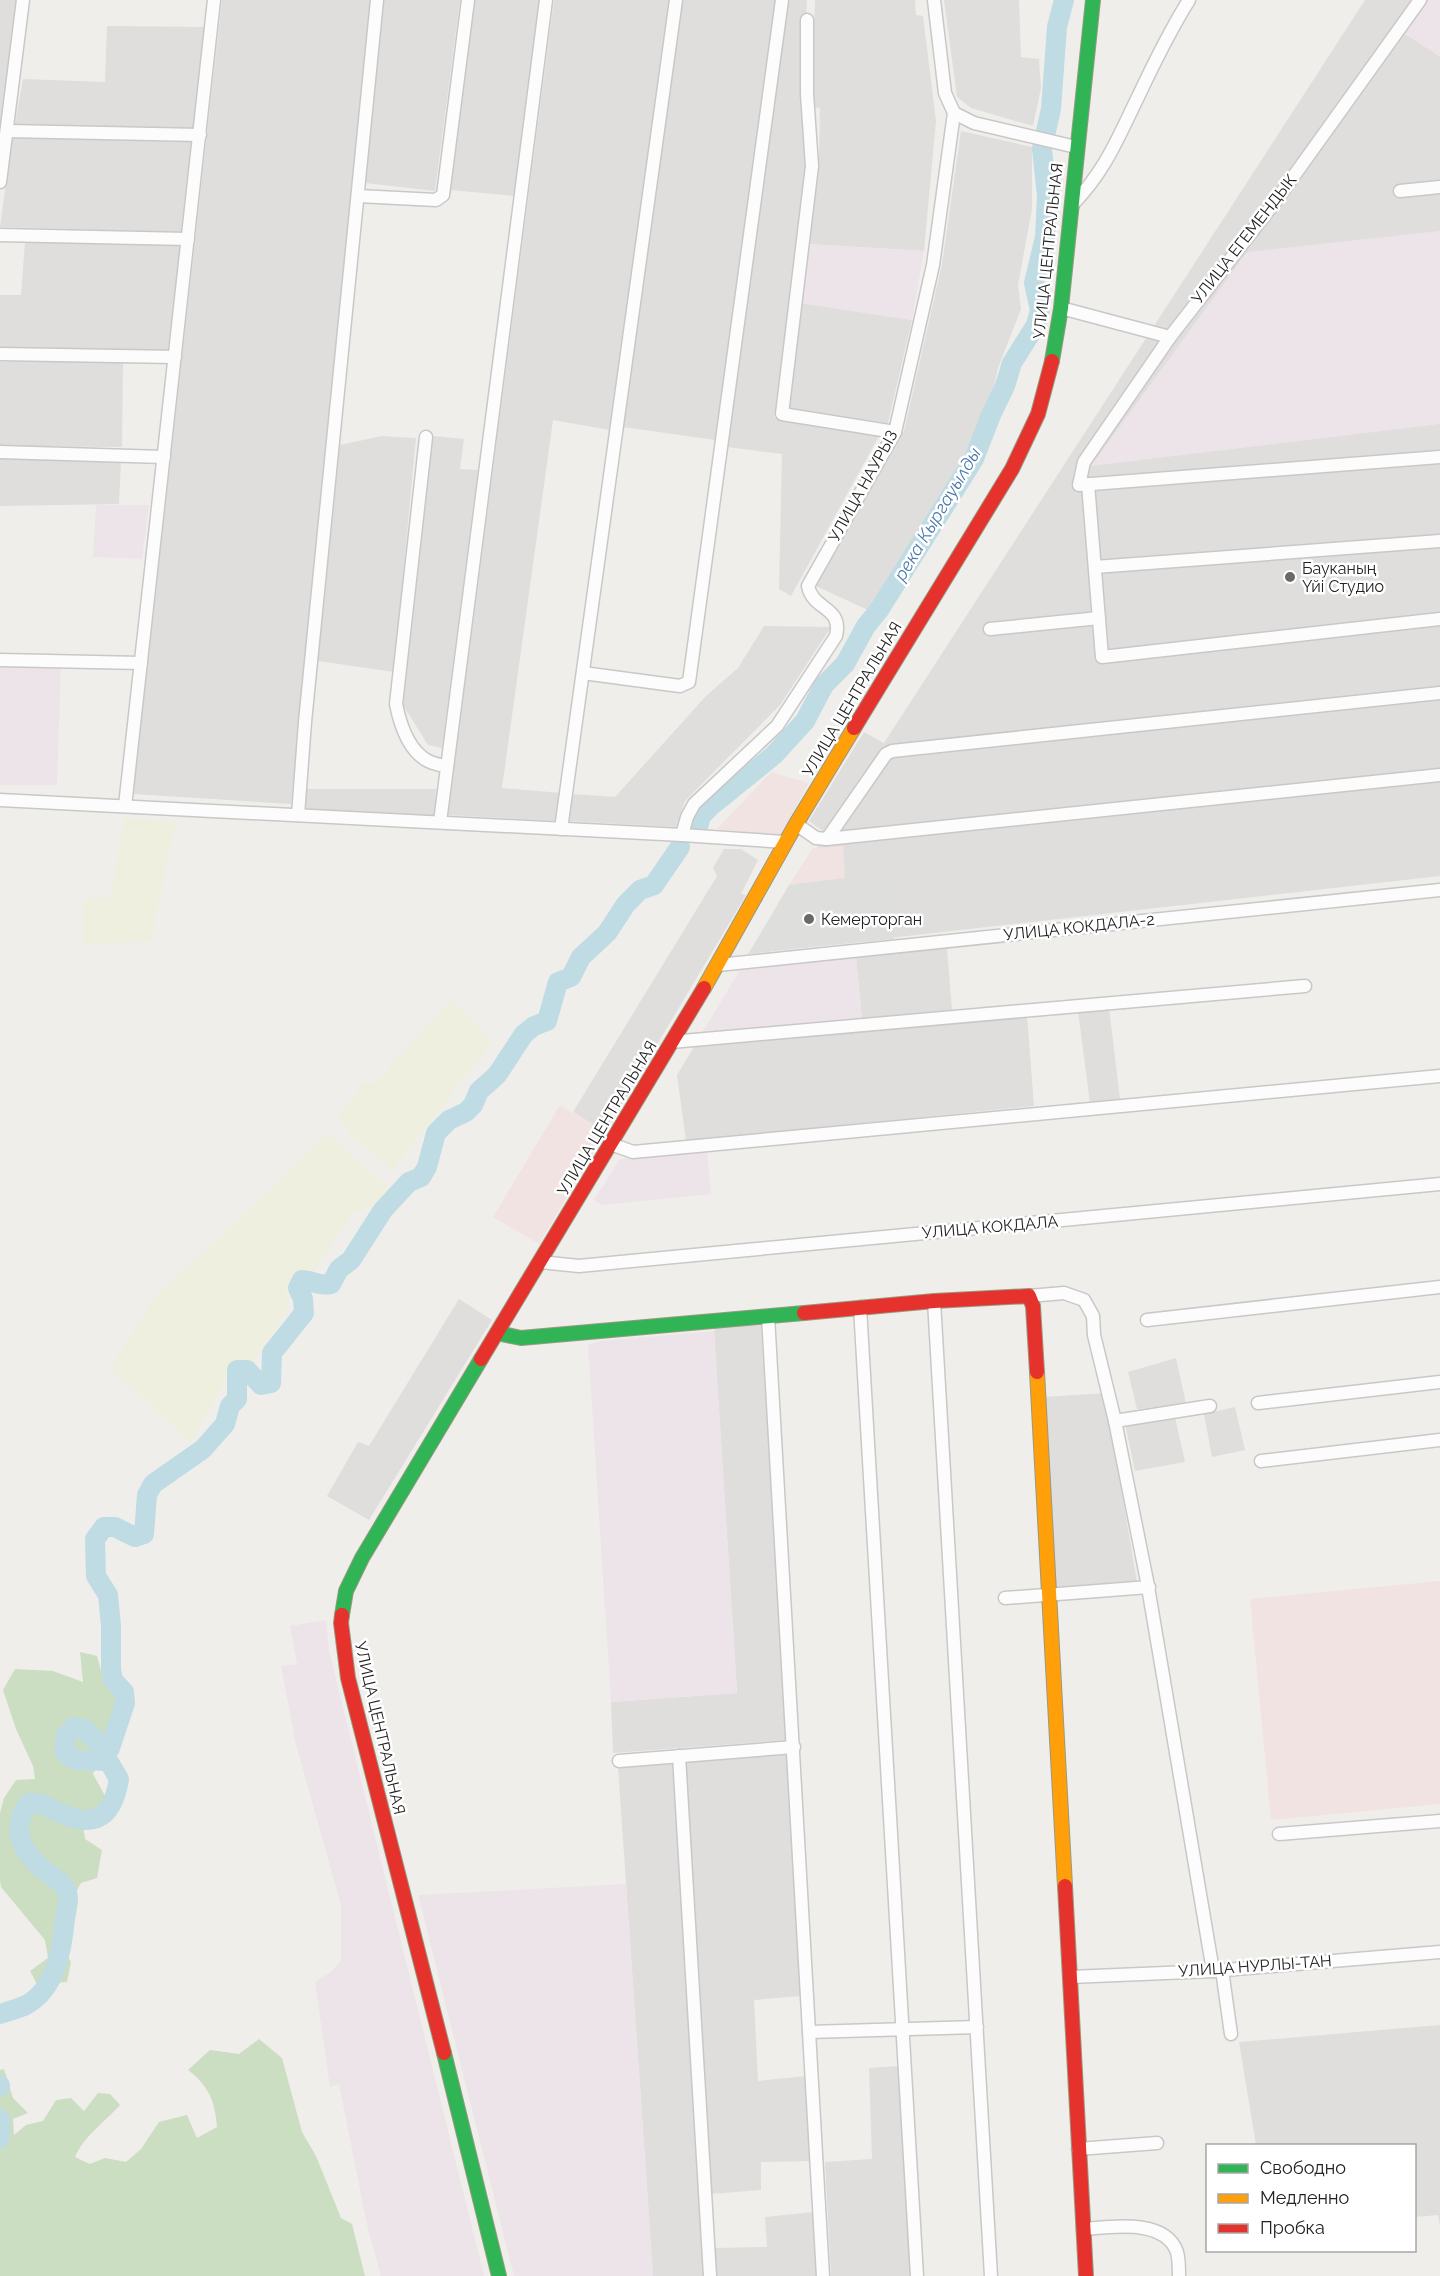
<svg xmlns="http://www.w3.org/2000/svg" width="1440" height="2276" font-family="Raleway,sans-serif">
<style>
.residential{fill:#dfdedc}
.commercial{fill:#f1e3e1}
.industrial{fill:#ede4e9}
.religious{fill:#dededc}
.farmland{fill:#efefdf}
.forest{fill:#cbdec1}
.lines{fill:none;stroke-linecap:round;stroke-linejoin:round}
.river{stroke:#bfdbe3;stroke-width:20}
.street-casing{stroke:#c9c8c7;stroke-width:15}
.fast-casing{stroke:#999a82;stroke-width:16}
.slow-casing{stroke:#999a82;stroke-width:16}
.jam-casing{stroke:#999a82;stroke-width:16}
.street{stroke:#fdfcfc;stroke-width:12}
.fast{stroke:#30b455;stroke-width:14}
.slow{stroke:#ff9f0a;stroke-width:14}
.jam{stroke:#e5322d;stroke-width:14}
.poi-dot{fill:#6a6968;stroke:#fff;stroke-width:2}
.labels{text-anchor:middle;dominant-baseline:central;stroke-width:5;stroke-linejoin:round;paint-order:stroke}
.street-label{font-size:16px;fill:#222;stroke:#fff}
.poi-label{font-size:16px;fill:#222;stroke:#fff;text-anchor:start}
.water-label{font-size:18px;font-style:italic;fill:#4a7aab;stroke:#fff}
</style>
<rect width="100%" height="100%" fill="#f0eeeb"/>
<g class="residential">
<path d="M0,0H17L0,134Z"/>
<path d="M222,0H370L291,804L133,794Z"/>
<path d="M383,0H460L435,191L365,183Z"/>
<path d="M474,0H540L516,196L450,190Z"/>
<path d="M554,0H670L609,430L553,420L502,788L562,793L558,821L448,815Z"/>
<path d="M682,0H777L715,440L623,427Z"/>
<path d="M787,0H807L801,94L806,166L774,418L785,421L879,436L791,596L779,589L782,454L727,447Z"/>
<path d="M815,0H915L916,15L923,16L936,121L924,251L809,244L819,161L820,108L813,107L812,93Z"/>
<path d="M944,0H1019L1021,57L1039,59L1041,88L1033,126L971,108L957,97Z"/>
<path d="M1365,0H1440V876L748,954L852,794L824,832L809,821L864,732L884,743Z"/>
<path d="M107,26L206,27L194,129L15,124L23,79L105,82Z"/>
<path d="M961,131L1032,147V209L1018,285L1021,309L998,368L993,391L967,456L870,611L816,586L904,431L942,264Z"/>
<path d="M12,138L191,142L181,232L0,227Z"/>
<path d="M25,242L181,245L168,350L0,347V295H21Z"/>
<path d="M801,303L912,320L888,423L789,408Z"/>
<path d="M0,362H123L122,447L0,446Z"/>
<path d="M382,436L416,438L394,672L318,661L340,445Z"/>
<path d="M433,436L464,439L460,469L478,470L442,748L428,745L403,705Z"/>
<path d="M0,459L121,461L119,504L0,506Z"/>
<path d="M764,626L831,627L780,705L685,801L676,827L567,821L571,794L615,797L706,696L738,668Z"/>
<path d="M307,789H436L434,816L304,809Z"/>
<path d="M724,849H741L758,860L741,894L746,895L605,1132L573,1112L717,876L713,868Z"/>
<path d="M947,948L952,1010L862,1019L856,958Z"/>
<path d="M1109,1008L1120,1099L1090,1103L1078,1011Z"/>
<path d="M1027,1015L1034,1106L686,1141L677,1075L696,1044Z"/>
<path d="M459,1299L492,1320L369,1520L327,1496L358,1442L369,1446Z"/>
<path d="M761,1323L787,1740L613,1753L611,1702L737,1693L714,1331L715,1327Z"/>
<path d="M1176,1358L1186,1404L1137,1409L1128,1372Z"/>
<path d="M1105,1393L1137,1582L1053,1588L1043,1397Z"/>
<path d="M1235,1407L1245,1450L1212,1457L1204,1414Z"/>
<path d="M1175,1417L1185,1462L1135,1471L1125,1423Z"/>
<path d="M787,1754L801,1996L754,2000L758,2081L807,2076L811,2161L761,2162V2190L711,2194L686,1762Z"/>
<path d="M674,1764L705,2276H653L618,1767Z"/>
<path d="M1440,2025V2227L1438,2215L1415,2217L1414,2146L1256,2145L1239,2042Z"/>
<path d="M899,2066L912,2276H831L825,2162L872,2159L869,2068Z"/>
<path d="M814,2212L818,2276H717L715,2248L767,2247L765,2217Z"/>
</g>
<g class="commercial">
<path d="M771,772L809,783L780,836L717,829Z"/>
<path d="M843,846L845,878L789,885L813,848Z"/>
<path d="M560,1105L605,1132L539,1244L493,1217Z"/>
<path d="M1440,1581V1804L1271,1820L1250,1599Z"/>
</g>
<g class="industrial">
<path d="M1429,0H1440V57L1405,34Z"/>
<path d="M1440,231V424L1091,466L1247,252Z"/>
<path d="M809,244L924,251L912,320L801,303Z"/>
<path d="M96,505H149L142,559L93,557Z"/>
<path d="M0,667L61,668L57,785H0Z"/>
<path d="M856,958L862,1019L702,1033L740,970Z"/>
<path d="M707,1152L711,1194L602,1205L594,1200L620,1159Z"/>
<path d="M714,1331L737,1693L611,1702L588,1345L601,1341Z"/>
<path d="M326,1620L329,1651L484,2276H381L367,2225L339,2084L330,2087L315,1982L332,1971L341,1960V1905L296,1745L281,1666L297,1664L290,1626Z"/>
<path d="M626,1884L653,2276H514L418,1895Z"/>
</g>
<path class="religious" d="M888,875L894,939L749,953L789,885Z"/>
<g class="farmland">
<path d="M124,818L176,821L151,941L82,945L84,899L111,897Z"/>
<path d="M453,1000L492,1042L392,1170L349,1134L338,1115L364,1082L373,1084Z"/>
<path d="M328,1133L389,1188L380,1204L354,1212L313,1272L303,1269L285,1291L289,1306L253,1362L235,1364L191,1443L110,1368L152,1301Z"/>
</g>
<g class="forest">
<path d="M80,1652L97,1656L104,1682L118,1698L116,1726L93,1774L110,1805L82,1818L85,1839L102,1850L97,1878L81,1883L69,1905L70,1933L64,1951L71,1962L67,1982L37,1984L30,1971L48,1958L45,1940L1,1887L0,1880V1813L4,1798L16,1780L35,1779L33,1766L16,1729L3,1690L15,1669L53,1671L83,1682Z"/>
<path d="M259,2039L282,2058L302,2132L316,2156L341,2218L352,2224L365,2276H0V2070L4,2069L13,2098L28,2113L13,2119L14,2135L26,2125L43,2121L56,2100L71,2098L84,2111L98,2093L110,2094L120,2105C105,2122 84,2136 75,2157L90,2164L105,2158L126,2162L141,2149L159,2122L187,2115L197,2138L217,2127C215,2101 209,2086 188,2070L210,2050L239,2054Z"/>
</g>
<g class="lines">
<g class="river">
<path d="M698,827L701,816L711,806L774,755L805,721L824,685L845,664L866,626L879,610L974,459L991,415L1005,386L1012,363L1036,325L1040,310L1034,283L1045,237L1047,196L1042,149L1051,109L1057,27L1064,0"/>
<path d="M0,2014C8,2011 18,2009 26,2005C56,1989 62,1949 65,1919C66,1910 71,1897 65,1888C60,1879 47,1874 40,1867C20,1849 11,1826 29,1803C48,1803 45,1807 60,1813C97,1830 113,1815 119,1779L109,1762C93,1757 75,1767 64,1751L66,1736L74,1727L85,1729L103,1749L110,1748L125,1703L124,1692L113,1680L111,1670V1626L108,1595L96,1576L95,1539L104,1527H115L135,1537L144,1534L147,1495L153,1484L203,1449L225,1424L230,1406L237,1399V1370H247L261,1385L271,1383L272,1353L304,1313L303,1299L298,1288L302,1280C312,1280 320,1287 331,1284L339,1269L351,1260L383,1210L409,1182L421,1177L427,1167L436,1133L449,1120L466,1112L473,1105L479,1091L497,1075L524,1034L534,1026L547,1021L558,982L571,977L581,957L607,933L626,904L640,890L654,885L680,847"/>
<path d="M0,2085V2086"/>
<path d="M0,2119V2138"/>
</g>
<defs>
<g id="street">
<path d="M1420,0L1278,198L1170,337L1084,462L1079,485L1440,457"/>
<path d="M807,20V94L812,166L782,414L895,432"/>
<path d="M954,113L974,123L1076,147"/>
<path d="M7,131L200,135"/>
<path d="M0,182L23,0"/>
<path d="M1400,191L1440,187"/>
<path d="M358,196L436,200L443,195L468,0"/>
<path d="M1072,205C1105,171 1117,140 1137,99C1153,65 1169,32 1189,0"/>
<path d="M0,235L188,239"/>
<path d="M1061,308L1170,337"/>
<path d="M0,354L175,357"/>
<path d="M426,437L396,704C400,724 409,751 428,761C434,764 442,765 447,767"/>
<path d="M0,452L164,457"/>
<path d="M1088,484L1102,657L1440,619"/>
<path d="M1095,567L1440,541"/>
<path d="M990,629L1099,618"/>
<path d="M0,660L141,663"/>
<path d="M583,673L680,686L689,682L782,0"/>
<path d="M0,800L682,835L785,842"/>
<path d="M125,806L214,0"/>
<path d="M298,815L305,722L377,0"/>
<path d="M440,822L546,0"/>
<path d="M796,824L816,838L827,839L1440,775"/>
<path d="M561,829L676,0"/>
<path d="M682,835L687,817L694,804L777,726L836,636C843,606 813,611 808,586L895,432L933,265L954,113L945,93L934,0"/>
<path d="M827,839L886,754L892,751L1440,693"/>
<path d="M718,965L1440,890"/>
<path d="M671,1042L1305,986"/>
<path d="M611,1144L633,1152L1440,1076"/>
<path d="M540,1262L579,1266L1440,1184"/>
<path d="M1029,1296L1064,1293L1084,1300L1093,1316L1094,1335L1115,1421L1147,1581L1213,1971"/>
<path d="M934,1301L991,2276"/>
<path d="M860,1307L917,2276"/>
<path d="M768,1316L823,2276"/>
<path d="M1147,1320L1440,1287"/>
<path d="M1258,1403L1440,1382"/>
<path d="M1115,1421L1210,1406"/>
<path d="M1261,1461L1440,1440"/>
<path d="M1005,1598L1149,1587"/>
<path d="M679,1756L710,2276"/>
<path d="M619,1761L794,1747"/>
<path d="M1279,1834L1440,1821"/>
<path d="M1222,1970L1231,2034"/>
<path d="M1070,1977L1213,1971L1440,1952"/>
<path d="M809,2032L977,2027"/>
<path d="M1078,2149L1157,2143"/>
<path d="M1083,2229C1111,2227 1165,2218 1177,2252C1179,2259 1179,2269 1179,2276"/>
</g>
<g id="fast">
<path d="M1052,361L1061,308L1093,0"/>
<path d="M497,1333L521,1338L804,1313"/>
<path d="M342,1615L346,1591L362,1558L481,1359"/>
<path d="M444,2053L499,2276"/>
</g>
<g id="slow">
<path d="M704,988L796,824L854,728"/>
<path d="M1037,1372L1065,1886"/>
</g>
<g id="jam">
<path d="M854,728L1012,469L1038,414L1052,361"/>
<path d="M804,1313L934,1301L1029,1296L1033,1306L1037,1372"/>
<path d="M481,1359L704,988"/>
<path d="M342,1615L341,1623L348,1678L444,2053"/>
<path d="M1065,1886L1086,2276"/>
</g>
</defs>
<use href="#street" class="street-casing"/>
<use href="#fast" class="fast-casing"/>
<use href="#slow" class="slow-casing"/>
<use href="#jam" class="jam-casing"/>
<use href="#street" class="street"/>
<use href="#fast" class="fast"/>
<use href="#slow" class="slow"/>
<use href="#jam" class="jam"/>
</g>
<g class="poi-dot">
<circle cx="1290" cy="577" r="6"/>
<circle cx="809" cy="919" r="6"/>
</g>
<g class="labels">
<g class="street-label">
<text transform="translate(1244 239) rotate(-52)">УЛИЦА ЕГЕМЕНДЫК</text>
<text transform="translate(1048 251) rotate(-84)">УЛИЦА ЦЕНТРАЛЬНАЯ</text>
<text transform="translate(863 486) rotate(-61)">УЛИЦА НАУРЫЗ</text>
<text transform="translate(852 699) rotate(-59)">УЛИЦА ЦЕНТРАЛЬНАЯ</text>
<text transform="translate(1079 927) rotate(-6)">УЛИЦА КОКДАЛА-2</text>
<text transform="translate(607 1118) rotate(-59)">УЛИЦА ЦЕНТРАЛЬНАЯ</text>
<text transform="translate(990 1227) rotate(-5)">УЛИЦА КОКДАЛА</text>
<text transform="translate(380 1728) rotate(77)">УЛИЦА ЦЕНТРАЛЬНАЯ</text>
<text transform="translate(1255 1966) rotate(-4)">УЛИЦА НУРЛЫ-ТАН</text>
</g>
<g class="poi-label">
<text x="1302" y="568">Бауканың<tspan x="1302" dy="18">Үйі Студио</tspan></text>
<text x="821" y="919">Кемерторган</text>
</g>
<g class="water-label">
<text transform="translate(937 514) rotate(-59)">река Кыргауылды</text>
</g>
</g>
<rect x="1206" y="2144" width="210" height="108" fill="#ffffff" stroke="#a7a7a7" stroke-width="1.5"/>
<rect x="1218" y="2164" width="30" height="9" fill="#30b455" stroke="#a7a7a7" stroke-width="1.5"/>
<text x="1260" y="2174" font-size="18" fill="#222222">Свободно</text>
<rect x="1218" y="2194" width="30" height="9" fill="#ff9f0a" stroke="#a7a7a7" stroke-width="1.5"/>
<text x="1260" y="2204" font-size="18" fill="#222222">Медленно</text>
<rect x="1218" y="2224" width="30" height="9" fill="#e5322d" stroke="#a7a7a7" stroke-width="1.5"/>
<text x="1260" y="2234" font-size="18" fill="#222222">Пробка</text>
</svg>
